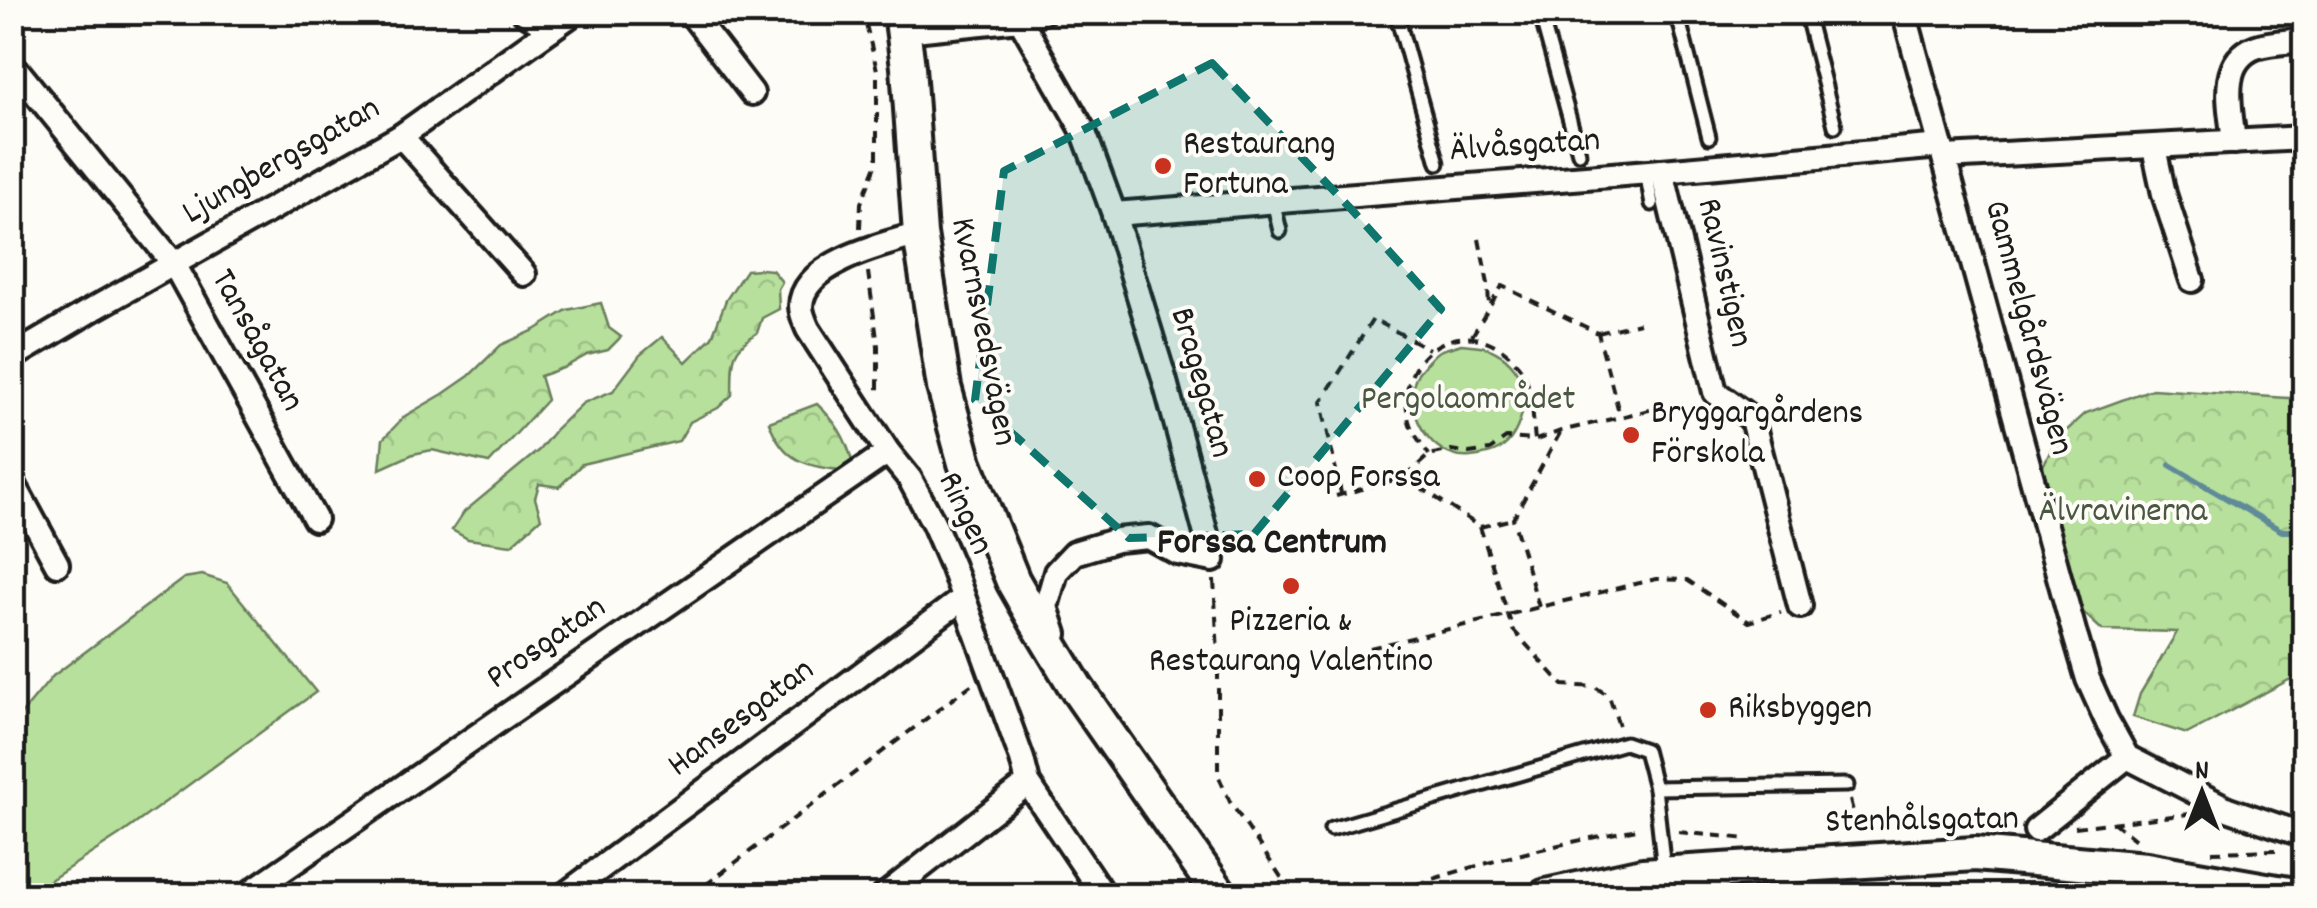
<svg xmlns="http://www.w3.org/2000/svg" width="2317" height="908" font-family="Dekko,sans-serif">
<style>
.green{fill:#b7e09c;stroke:#6a7e5c;stroke-width:2.5}
.forest{fill:url(#forest-crowns);stroke:#6a7e5c;stroke-width:2.5}
.lines{fill:none;stroke-linecap:round;stroke-linejoin:round}
.stream{stroke:#5e8a98;stroke-width:6}
.lane-casing{stroke:#1c1c1c;stroke-width:19}
.street-casing{stroke:#1c1c1c;stroke-width:30}
.secondary-casing{stroke:#1c1c1c;stroke-width:40}
.path{stroke:#1c1c1c;stroke-width:4;stroke-dasharray:10 8;stroke-linecap:butt}
.lane{stroke:#fdfcf7;stroke-width:11}
.street{stroke:#fdfcf7;stroke-width:22}
.secondary{stroke:#fdfcf7;stroke-width:32}
.marked{fill:#0f766e;fill-opacity:0.2;stroke:#0f766e;stroke-width:8;stroke-dasharray:20 12;stroke-linejoin:round}
.poi-dot{fill:#c8321e;stroke:#fdfcf7;stroke-width:4}
.labels{text-anchor:middle;dominant-baseline:central;stroke-width:8;stroke-linejoin:round;paint-order:stroke}
.poi-label{font-size:35px;fill:#1c1c1c;stroke:#fdfcf7;text-anchor:start}
.street-label{font-size:35px;fill:#1c1c1c;stroke:#fdfcf7}
.park-label{font-size:35px;fill:#4a5742;stroke:#fdfcf7}
.neighbourhood-label{font-size:38px;font-weight:bold;fill:#1c1c1c;stroke:#fdfcf7}
</style>
<defs>
<pattern id="forest-crowns" width="20" height="18" patternUnits="userSpaceOnUse" patternTransform="scale(2.5)"><rect width="20" height="18" fill="#b7e09c"/><path d="M2 6a3 3 0 1 1 6 0M12 15a3 3 0 1 1 6 0" fill="none" stroke="#9dc086"/></pattern>
</defs>
<rect width="100%" height="100%" fill="#fdfcf7"/>
<filter id="ink" filterUnits="userSpaceOnUse"><feTurbulence type="fractalNoise" baseFrequency=".01" numOctaves="2"/><feDisplacementMap in="SourceGraphic" scale="20" xChannelSelector="R" yChannelSelector="G"/><feConvolveMatrix kernelMatrix="1 2 1 2 8 2 1 2 1" color-interpolation-filters="sRGB"/></filter>
<g filter="url(#ink)">
<g class="green">
<path d="M1461,344C1469,345 1477,345 1484,347C1521,359 1532,394 1517,428C1510,444 1500,452 1483,455C1473,457 1463,459 1453,455C1423,445 1402,402 1418,373C1421,369 1425,365 1428,361C1432,357 1434,354 1439,351C1446,348 1454,347 1461,344Z"/>
<path d="M202,575L227,583L316,692L120,835L27,895H13V724L53,676L184,578Z"/>
</g>
<g class="forest">
<path d="M760,269L772,270L782,282L778,289L779,309L762,318L757,333C728,351 733,363 732,395L718,408L690,422L679,441L582,464L559,487L539,484L535,498L541,518L511,545L468,539L452,530L464,512L539,450L556,429L583,403L613,391L640,355L662,337L686,362L712,337L726,300L746,270Z"/>
<path d="M601,303L609,328L621,337L608,350L587,355L563,368L540,376L547,400L489,463L432,450L413,454L380,469L383,439L405,416L443,394L469,376L501,345L535,330L567,310Z"/>
<path d="M2152,389L2304,399V672L2187,734L2133,717L2140,694L2177,632L2102,630L2070,600L2038,476L2056,440L2086,413Z"/>
<path d="M817,404C835,421 846,437 852,461L846,471C807,466 784,463 769,422Z"/>
</g>
<g class="lines">
<path class="stream" d="M2170,465L2282,531H2304"/>
<defs>
<g id="lane">
<path d="M1396,12L1438,163"/>
<path d="M1540,12L1579,153"/>
<path d="M1677,12L1709,137"/>
<path d="M1806,12L1835,126"/>
<path d="M1646,172L1652,204"/>
<path d="M1273,201L1280,231"/>
<path d="M1655,788L1847,785"/>
<path d="M1331,829L1625,743L1645,750L1655,788L1664,870"/>
</g>
<g id="street">
<path d="M524,12L551,29"/>
<path d="M690,12L752,93"/>
<path d="M1016,12L1083,130L1114,214L1164,378L1213,560L1178,553L1149,537L1117,540L1074,553L1056,572L1046,607L1055,634"/>
<path d="M1904,12L2075,635L2088,679L2106,719L2127,757L2228,809L2304,835"/>
<path d="M904,31L1020,19L1043,12"/>
<path d="M12,64L174,264L315,519"/>
<path d="M401,136L524,274"/>
<path d="M2234,142C2231,111 2217,61 2256,47C2270,42 2289,42 2304,40"/>
<path d="M2154,148L2164,194L2192,280"/>
<path d="M1945,157L2304,138"/>
<path d="M1662,171L1715,392L1752,419L1800,606"/>
<path d="M1114,214L1662,171L1941,146"/>
<path d="M920,234C888,243 802,262 801,306C801,314 805,322 808,329L888,452L910,479L934,524L952,566L1022,759L1028,783L1104,896"/>
<path d="M12,357L88,312L401,136L575,12"/>
<path d="M12,481L57,564"/>
<path d="M2036,830L2127,757"/>
<path d="M245,896L888,452"/>
<path d="M563,896L962,599"/>
<path d="M884,896L1028,783"/>
</g>
<g id="secondary">
<path d="M901,12L908,67L920,234L944,387L965,463L1013,581L1037,623L1077,689L1221,896"/>
<path d="M1546,896L1643,875L1975,854L2146,869L2300,896"/>
</g>
</defs>
<use href="#lane" class="lane-casing"/>
<use href="#street" class="street-casing"/>
<use href="#secondary" class="secondary-casing"/>
<g class="path">
<path d="M860,228L861,203L877,163V70L863,12"/>
<path d="M1479,239L1488,284L1489,308"/>
<path d="M868,272L878,346V396"/>
<path d="M1598,333L1639,323"/>
<path d="M1472,336L1502,286L1598,333L1620,416"/>
<path d="M1536,440L1561,431L1662,407"/>
<path d="M1405,477L1480,527L1513,630L1563,685L1595,687L1609,696L1620,729"/>
<path d="M1341,493L1321,402L1373,319L1429,349"/>
<path d="M1336,496L1405,477L1429,455L1451,450L1469,453L1490,450L1506,438L1535,440C1532,416 1534,385 1518,365C1470,305 1391,352 1409,421C1412,433 1423,445 1429,455"/>
<path d="M1480,527L1513,519"/>
<path d="M1214,580L1218,654V775L1230,802L1294,896"/>
<path d="M1539,607L1513,519L1561,431"/>
<path d="M1370,648L1656,579L1687,580L1749,622L1781,612"/>
<path d="M1850,800L1859,834"/>
<path d="M2113,822L2137,841"/>
<path d="M2075,827L2190,814"/>
<path d="M1678,832L1748,839"/>
<path d="M2212,852L2277,850"/>
<path d="M691,896L971,685"/>
<path d="M1382,896C1464,867 1557,843 1643,828"/>
<path d="M1861,896L2021,887"/>
</g>
<use href="#lane" class="lane"/>
<use href="#street" class="street"/>
<use href="#secondary" class="secondary"/>
</g>
</g>
<path class="marked" d="M1212,63L1352,210L1441,309L1254,534L1129,538L975,400L1004,171Z"/>
<g class="poi-dot">
<circle cx="1163" cy="166" r="10"/>
<circle cx="1631" cy="435" r="10"/>
<circle cx="1257" cy="479" r="10"/>
<circle cx="1291" cy="586" r="10"/>
<circle cx="1708" cy="710" r="10"/>
</g>
<g class="labels">
<g class="poi-label">
<text x="1183" y="146">Restaurang<tspan x="1183" dy="40">Fortuna</tspan></text>
<text x="1651" y="415">Bryggargårdens<tspan x="1651" dy="40">Förskola</tspan></text>
<text x="1277" y="479">Coop Forssa</text>
<text x="1291" y="623" text-anchor="middle">Pizzeria &amp;<tspan x="1291" dy="40">Restaurang Valentino</tspan></text>
<text x="1728" y="710">Riksbyggen</text>
</g>
<g class="street-label">
<text transform="translate(1525 147) rotate(-4)">Älvåsgatan</text>
<text transform="translate(282 162) rotate(-30)">Ljungbergsgatan</text>
<text transform="translate(1723 273) rotate(77)">Ravinstigen</text>
<text transform="translate(2027 328) rotate(75)">Gammelgårdsvägen</text>
<text transform="translate(982 332) rotate(79)">Kvarnsvedsvägen</text>
<text transform="translate(256 341) rotate(61)">Tansågatan</text>
<text transform="translate(1200 383) rotate(74)">Bragegatan</text>
<text transform="translate(964 514) rotate(65)">Ringen</text>
<text transform="translate(547 644) rotate(-35)">Prosgatan</text>
<text transform="translate(742 719) rotate(-37)">Hansesgatan</text>
<text transform="translate(1922 822) rotate(-1)">Stenhålsgatan</text>
</g>
<g class="park-label">
<text x="1468" y="401">Pergolaområdet</text>
<text x="2123" y="513">Älvravinerna</text>
</g>
<g class="neighbourhood-label">
<text x="1272" y="544">Forssa Centrum</text>
</g>
</g>
<rect width="2317" height="908" fill="none" stroke="#fdfcf7" stroke-width="50"/>
<rect x="25" y="25" width="2267" height="858" fill="none" stroke="#1c1c1c" stroke-width="4" filter="url(#ink)"/>
<g transform="translate(2202 793)" stroke="#fdfcf7" stroke-width="8" paint-order="stroke">
<path d="M0-8L18 38L0 25L-18 38Z" fill="#1c1c1c"/>
<text y="-15" font-size="28" font-weight="bold" text-anchor="middle" fill="#1c1c1c">N</text>
</g>
</svg>
